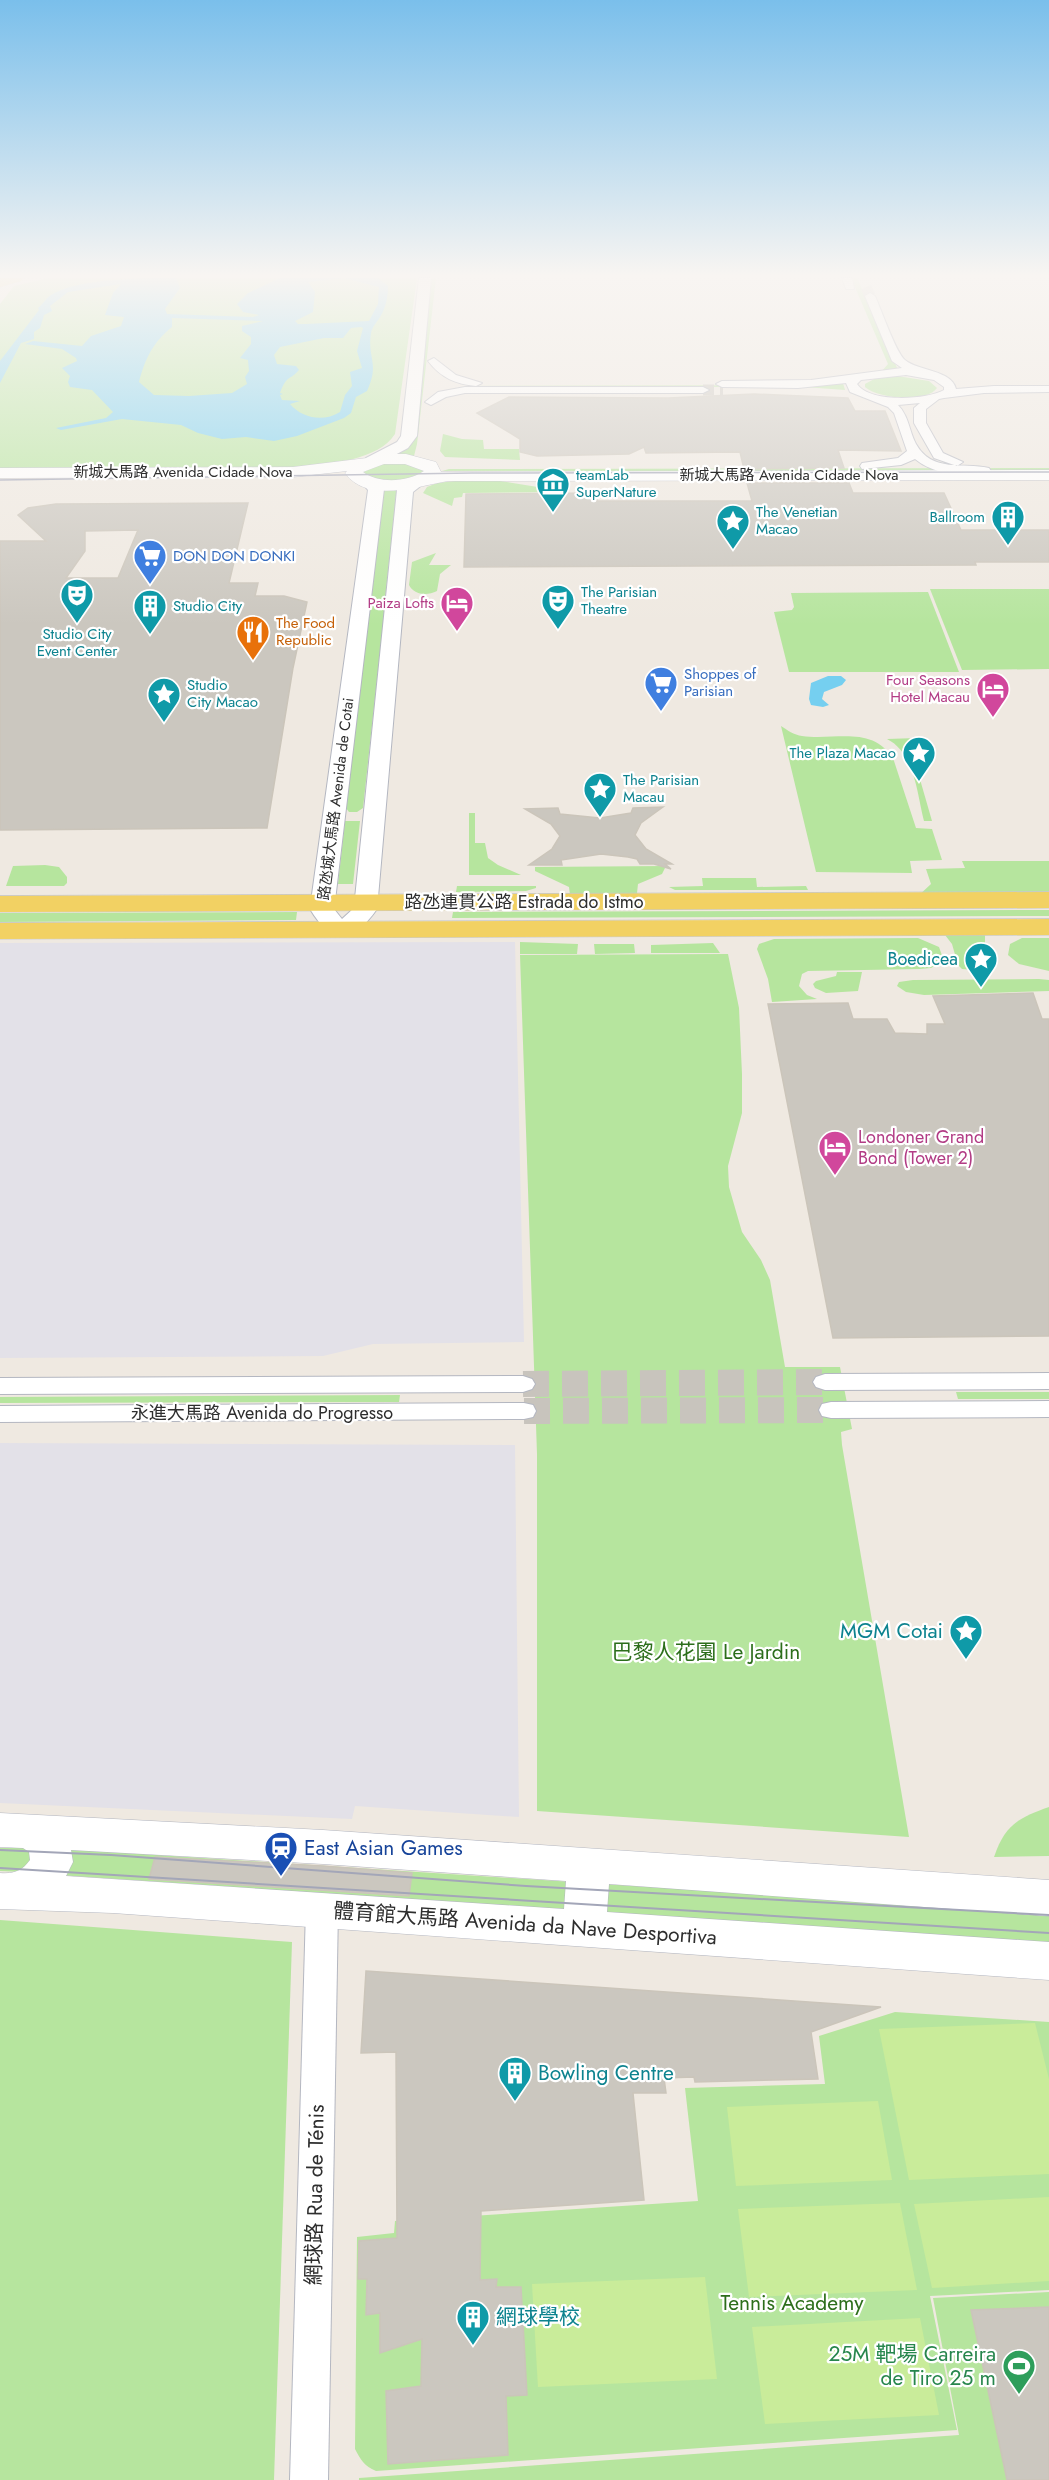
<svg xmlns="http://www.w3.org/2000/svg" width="1049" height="2480" font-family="Jost,'Noto Sans SC',sans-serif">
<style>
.industrial{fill:#e3e1e8}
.green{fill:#b6e59e}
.pitch{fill:#c9ec9a}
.water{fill:#75cff0;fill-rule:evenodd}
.building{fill:#cbc7bf;stroke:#cbc5ba;stroke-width:1.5;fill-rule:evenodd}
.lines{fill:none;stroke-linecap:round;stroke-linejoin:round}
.minor-tunnel-far1{stroke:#c8c4bd;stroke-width:11;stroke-dasharray:11 6;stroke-linecap:butt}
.minor-tunnel{stroke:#c8c4bd;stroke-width:26;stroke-dasharray:26 13;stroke-linecap:butt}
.minor-casing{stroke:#b4b7c1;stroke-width:2}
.tertiary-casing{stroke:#b4b7c1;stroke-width:2}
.secondary-casing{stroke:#b4b7c1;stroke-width:1}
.primary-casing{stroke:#c9c9c9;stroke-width:1}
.minor{fill:#fff;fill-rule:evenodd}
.tertiary{fill:#fff;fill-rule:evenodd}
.secondary{fill:#fff;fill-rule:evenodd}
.primary{fill:#f2d163;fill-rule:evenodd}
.tram-far1{stroke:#a3a6b8;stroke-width:1.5}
.tram{stroke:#a3a6b8;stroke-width:2}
.labels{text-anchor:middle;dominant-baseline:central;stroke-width:4.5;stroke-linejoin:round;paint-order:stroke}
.far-street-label{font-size:15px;fill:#2e2e2e;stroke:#fff}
.far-culture-label{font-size:15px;fill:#0d838f;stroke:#fff;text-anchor:start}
.far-shop-label{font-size:15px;fill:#366cbe;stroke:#fff;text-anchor:start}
.far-hotel-label{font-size:15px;fill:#b23c85;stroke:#fff;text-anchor:end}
.far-food-label{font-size:15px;fill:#c56008;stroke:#fff;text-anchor:start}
.street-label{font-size:18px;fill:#2e2e2e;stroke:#fff}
.culture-label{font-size:18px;fill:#0d838f;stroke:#fff;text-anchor:end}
.hotel-label{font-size:18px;fill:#b23c85;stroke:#fff;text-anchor:start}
.near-culture-label{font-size:21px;fill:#0d838f;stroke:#fff;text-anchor:start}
.near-park-label{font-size:21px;fill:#2c6e1b;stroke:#fff}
.near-transit-label{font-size:21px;fill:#164399;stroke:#fff;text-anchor:start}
.near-street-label{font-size:21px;fill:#2e2e2e;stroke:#fff}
.near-leisure-label{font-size:21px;fill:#27864d;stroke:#fff;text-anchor:end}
</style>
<rect width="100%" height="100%" fill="#efe9e1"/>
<g class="industrial">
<path d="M515,942L524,1342L373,1344L323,1356L0,1358V943Z"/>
<path d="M0,1443L515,1445L519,1817L355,1806L352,1819L0,1803Z"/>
</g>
<g class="green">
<path d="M48,278H417L395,434C379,460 329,464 301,467L0,468V304L14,286Z"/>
<path d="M432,278H436L417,444L414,456L394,454L413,440Z"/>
<path d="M851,278H857L898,370L882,371L888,364Z"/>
<path d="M897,376L929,381L937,388C927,403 878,399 865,387V384L876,378Z"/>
<path d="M843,383L845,390L804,387L459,386L816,385Z"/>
<path d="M443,434L462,439L483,440L484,449H519L520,460L445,457L440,451Z"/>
<path d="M398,462L422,468L424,471C403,484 383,484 362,472L369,466Z"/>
<path d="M1049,468V472L442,471L449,469Z"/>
<path d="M455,481H500L569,492L463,493L462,497L454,498L452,506L423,493L427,487L437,483Z"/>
<path d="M384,486H397L385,600H371Z"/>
<path d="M436,553L429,565H451L440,574L437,591C427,596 414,595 409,585L412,562Z"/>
<path d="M930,589H1049V669L962,670Z"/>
<path d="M928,592L959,672H789L774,612L792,610L794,607L791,593Z"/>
<path d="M381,605L385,606L363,808L357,812H349L346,808L370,606Z"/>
<path d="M781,726C787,730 794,735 802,736C835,741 874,724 894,761L916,828L932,829L942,860L910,861L912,873L816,872Z"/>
<path d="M917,738L924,762H915L932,821H924C917,794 915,753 887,739Z"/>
<path d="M469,813H475V843H485L488,858L498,865L521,875H469Z"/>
<path d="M345,821H360L353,884H338Z"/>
<path d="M962,861H1049V896L917,897L931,884L926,869L965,868Z"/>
<path d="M45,865L59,867L67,877V883L64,886H6L13,866Z"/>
<path d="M666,866L662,874L638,884L637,893L641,898L570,895L569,887L535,871V867Z"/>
<path d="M702,878H756L757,887L806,886L808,890H675L669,887L703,886Z"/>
<path d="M457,886H536V888L526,891L456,892Z"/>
<path d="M1049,910V916L452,918L453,912Z"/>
<path d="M297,912L296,920L0,922V913Z"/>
<path d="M945,935H985V943L994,968L987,971L962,969L958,965L952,944Z"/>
<path d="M918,938L939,947L944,961L931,968L920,969L808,971L802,974L799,986L807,995L817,999L772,1002L768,979L757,949L759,944L774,939Z"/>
<path d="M1022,938H1049V971L1019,964L1008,955L1010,944Z"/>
<path d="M520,942L578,944L577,954H520Z"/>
<path d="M713,943L720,953H651V945Z"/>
<path d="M594,944H634L635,953L595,954Z"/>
<path d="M728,954L739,1008L742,1074V1113L728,1166L729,1187L742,1232L761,1260L770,1280L785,1367H840L852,1429L841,1432L842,1445L909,1837L537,1811V1454L520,955Z"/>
<path d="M837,972H862L858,991L826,993L815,988L813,984L816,981L836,976Z"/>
<path d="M1039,979L1049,980V991L924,995L906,992L897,986L899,982L913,980Z"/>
<path d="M956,1392H1049V1399H958Z"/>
<path d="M400,1395L399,1402L0,1403V1397Z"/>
<path d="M1049,1807V1856L994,1857C1005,1825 1018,1818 1049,1807Z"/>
<path d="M0,1848H28L38,1852L23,1872L0,1871Z"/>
<path d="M65,1849L1049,1913V1943L58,1875Z"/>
<path d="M0,1920L292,1942L274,2480H0Z"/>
<path d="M895,2012L1049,2022V2290L930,2296L957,2430L376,2471C364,2466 361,2460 355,2449L357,2237L394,2233L395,2221L698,2201L685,2088L825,2084L819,2036Z"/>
<path d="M1049,2292V2480H359V2478L959,2435L933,2298Z"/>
</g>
<g class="pitch">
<path d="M1035,2023L1049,2079V2174L909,2180L879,2029Z"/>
<path d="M878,2101L892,2180L736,2186L727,2107Z"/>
<path d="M1049,2197V2281L932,2288L914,2204Z"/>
<path d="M900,2203L917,2290L749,2297L738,2209Z"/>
<path d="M705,2277L717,2379L538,2387L532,2284Z"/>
<path d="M920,2318L939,2415L765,2424L752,2327Z"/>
</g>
<g class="water">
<path d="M176,278L180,288L165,309L167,314L253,317L259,315L243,312L237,304L248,293L280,278H378L388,286C388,296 386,308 380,317C377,322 372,327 371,333C367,359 380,363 367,391L356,397L351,413L344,418L297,436L274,441L246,437L222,439L198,433L181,425L122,419L61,430L56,428L106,418L113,412L92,390L70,387L68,382L70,376L62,368L77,361L76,358L62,349L25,344L33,341L82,346L91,336L121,326L124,317L105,315L113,293L121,284L68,292L50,306L52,311L44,315L40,328L34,332V339L21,343L0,383V361L39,310L38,308C43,304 46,298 51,295C78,278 144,278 176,278ZM344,278L379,287L378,304L369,321L306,324H298L295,321L313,312L315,292L308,282ZM172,318L263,321L242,326V331L251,337V344L240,358L248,360L249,371L245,377L247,384L232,393L189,396L154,395L139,382C145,359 153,342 172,327ZM361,327L363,328L357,351L362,368L350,372L352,386L345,395L340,412C324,422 303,419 290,404L300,401L282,400L280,395L283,394L280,393C287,374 290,381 299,370L296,366L277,364L274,355L280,347L324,338H343L351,328Z"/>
<path d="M828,676H841L846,680L842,685L824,692L822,699L829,705L823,707L811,705L809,699L811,683Z"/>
</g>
<g class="building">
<path d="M754,394L848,398L855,411H885L901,451L838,450L844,468L744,469L740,452L646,453L644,447L629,454L537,456L520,452V439L477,413L509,397L668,398Z"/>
<path d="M747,483H849L853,493H944L961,530H1049V562H975L976,565L464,567L466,494L597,493V501H752Z"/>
<path d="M248,503L229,583H258L255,596H284L307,602L293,668L267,828L0,830V541H46L18,515L28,508L56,504ZM138,530L118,578H66L85,551V531Z"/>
<path d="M663,807L641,823L635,835L646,849L672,864H665L671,869L654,864H640L637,859L628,857L601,854L561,860L562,865H529L552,849L560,836L551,824L525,809L558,808L560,814L600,818L631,813L633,808Z"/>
<path d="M1033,993L1042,1019H1049V1336L833,1338L768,1004L848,1003L853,1019H887L895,1033L927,1034V1024H945L933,996Z"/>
<path d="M155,1857L323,1866L412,1873L409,1896L149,1879Z"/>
<path d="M366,1971L881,2007L811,2032L818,2079L695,2082L694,2077L664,2078L666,2093H633L644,2200L481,2211L480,2280L497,2279L496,2287H521L527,2395L506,2396L508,2455L388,2464L386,2391L421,2386L422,2339L380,2353V2313L366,2315L367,2279H358L359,2241L397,2238L396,2052L361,2053Z"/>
<path d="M1049,2307V2480H1007L971,2310Z"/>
</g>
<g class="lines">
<g class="minor-tunnel-far1">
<path d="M866,287L870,296"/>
<path d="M703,390H723"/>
</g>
<g class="minor-tunnel">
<path d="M523,1384L825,1382"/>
<path d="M524,1411L831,1410"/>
</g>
<defs>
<g id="minor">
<path d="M842,278H852L854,289H846Z"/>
<path d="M870,293L875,296C881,309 896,353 905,360C918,371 952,370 956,389L994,386H1049V392L984,393L944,398L939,399L926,409V423L943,453L963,462L957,466L934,458L914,423V408L920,403L898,405C909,416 909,431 916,444C932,473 963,462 989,468L991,471L989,474C966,479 933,474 915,459L901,465L862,469L860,466L862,463L898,458L907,451L894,413L888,407L850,392L846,383L798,388L722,387L716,384L722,381L811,380L902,368L892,361L865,296ZM906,375L934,380L944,387V390C926,400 870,403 857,384L861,380Z"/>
<path d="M434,358L456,375L482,383L476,386C456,384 441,378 428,361Z"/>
<path d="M465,387H703L709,390L703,393H465L446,397L431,405L425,402L438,392Z"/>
<path d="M1049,1373V1389L825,1390L816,1387L813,1382L816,1377L825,1374Z"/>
<path d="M523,1376L532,1379L535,1384L532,1389L523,1392L0,1394V1378Z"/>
<path d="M1049,1401V1417L831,1418L822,1416L819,1410L822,1404L831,1402Z"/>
<path d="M524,1403L533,1405L536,1411L533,1417L524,1419L0,1422V1406Z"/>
<path d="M322,1896L333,1900L338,1909L328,2480H290L306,1909L311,1900Z"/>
</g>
<g id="tertiary">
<path d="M419,278H431L417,436L408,448L378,464H366L364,461L366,458L397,442L401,436Z"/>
<path d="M419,476L427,481L413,492L377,909C353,943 332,946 310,909L368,490L362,483L370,478L376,480L384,489L334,909L342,919L354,908L397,490L413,478Z"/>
</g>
<g id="secondary">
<path d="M383,454H406L436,462L441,472L1049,470V480L448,481C418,486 367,504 345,473L347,471L293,477L0,478V468L293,467L367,458ZM384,464H405L424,471C408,482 379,484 363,472Z"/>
<path d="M0,1813L323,1830L1049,1880V1916L609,1884L607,1912L1049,1942V1980L113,1913L0,1909V1873C14,1874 22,1871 30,1860L29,1852L23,1848L0,1847ZM71,1850L323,1864L566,1881L564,1909L66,1876L73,1862Z"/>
</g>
<g id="primary">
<path d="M0,278H23L21,281L0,287Z"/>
<path d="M1049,892V908L0,912V896Z"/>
<path d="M1049,919V935L0,939V923Z"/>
</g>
</defs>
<use href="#minor" class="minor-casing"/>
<use href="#tertiary" class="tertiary-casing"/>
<use href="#secondary" class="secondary-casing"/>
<use href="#primary" class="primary-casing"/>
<use href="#minor" class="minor"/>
<use href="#tertiary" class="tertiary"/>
<use href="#secondary" class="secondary"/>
<use href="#primary" class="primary"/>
<path class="tram-far1" d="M0,480L472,473L1049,472"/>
<g class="tram">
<path d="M0,1850L111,1855L526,1886L1049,1915"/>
<path d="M0,1868L1049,1933"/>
</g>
</g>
<linearGradient id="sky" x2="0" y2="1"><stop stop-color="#7abfeb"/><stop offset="0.44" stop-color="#f8f5f2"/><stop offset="1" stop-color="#f8f5f2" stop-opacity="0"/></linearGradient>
<rect width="1049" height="625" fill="url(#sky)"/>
<defs>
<symbol id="museum-pin" viewBox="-11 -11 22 30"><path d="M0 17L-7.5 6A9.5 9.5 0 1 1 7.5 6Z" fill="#0f9aa8" stroke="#fff"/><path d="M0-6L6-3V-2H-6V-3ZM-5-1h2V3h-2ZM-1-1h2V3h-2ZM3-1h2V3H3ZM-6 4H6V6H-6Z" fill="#fff"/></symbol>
<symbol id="building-pin" viewBox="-11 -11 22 30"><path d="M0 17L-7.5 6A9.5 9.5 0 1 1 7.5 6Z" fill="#0f9aa8" stroke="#fff"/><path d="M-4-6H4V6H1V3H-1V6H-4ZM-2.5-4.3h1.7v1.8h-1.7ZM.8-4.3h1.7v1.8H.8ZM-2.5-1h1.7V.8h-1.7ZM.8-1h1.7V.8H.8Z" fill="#fff"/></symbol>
<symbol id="sight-pin" viewBox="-11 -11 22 30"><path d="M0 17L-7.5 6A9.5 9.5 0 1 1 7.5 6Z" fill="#0f9aa8" stroke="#fff"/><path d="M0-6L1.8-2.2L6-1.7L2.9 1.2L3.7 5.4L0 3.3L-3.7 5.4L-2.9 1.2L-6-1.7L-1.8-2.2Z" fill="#fff"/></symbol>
<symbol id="supermarket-pin" viewBox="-11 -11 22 30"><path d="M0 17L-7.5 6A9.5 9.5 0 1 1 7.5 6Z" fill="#3f7fe0" stroke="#fff"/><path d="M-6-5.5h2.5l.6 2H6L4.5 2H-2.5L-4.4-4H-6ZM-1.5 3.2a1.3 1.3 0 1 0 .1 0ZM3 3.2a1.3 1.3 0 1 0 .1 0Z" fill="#fff"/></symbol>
<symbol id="theatre-pin" viewBox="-11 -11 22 30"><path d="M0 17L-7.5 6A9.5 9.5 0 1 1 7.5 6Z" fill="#0f9aa8" stroke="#fff"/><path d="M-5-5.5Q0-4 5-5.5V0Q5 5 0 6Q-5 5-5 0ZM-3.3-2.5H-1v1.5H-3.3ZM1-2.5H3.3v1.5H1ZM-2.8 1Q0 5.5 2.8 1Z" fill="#fff"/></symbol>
<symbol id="hotel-pin" viewBox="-11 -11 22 30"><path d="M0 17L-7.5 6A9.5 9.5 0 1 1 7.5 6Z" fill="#d1479c" stroke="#fff"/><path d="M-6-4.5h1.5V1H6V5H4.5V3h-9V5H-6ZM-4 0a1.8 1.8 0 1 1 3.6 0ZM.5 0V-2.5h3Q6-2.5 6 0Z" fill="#fff"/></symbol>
<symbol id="restaurant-pin" viewBox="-11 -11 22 30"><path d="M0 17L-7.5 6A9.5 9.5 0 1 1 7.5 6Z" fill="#e8710a" stroke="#fff"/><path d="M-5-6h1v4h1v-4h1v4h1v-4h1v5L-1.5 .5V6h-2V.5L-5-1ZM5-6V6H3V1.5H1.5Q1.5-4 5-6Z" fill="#fff"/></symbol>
<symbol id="station-pin" viewBox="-11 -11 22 30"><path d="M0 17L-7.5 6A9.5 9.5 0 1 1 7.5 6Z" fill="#1a4fb4" stroke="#fff"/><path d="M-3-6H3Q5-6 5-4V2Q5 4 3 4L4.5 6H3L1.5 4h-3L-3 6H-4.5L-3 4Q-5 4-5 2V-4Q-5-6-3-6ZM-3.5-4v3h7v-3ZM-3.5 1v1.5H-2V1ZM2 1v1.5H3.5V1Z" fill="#fff"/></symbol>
<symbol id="stadium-pin" viewBox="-11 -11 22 30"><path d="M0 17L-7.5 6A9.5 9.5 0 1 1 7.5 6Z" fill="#2e9e5b" stroke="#fff"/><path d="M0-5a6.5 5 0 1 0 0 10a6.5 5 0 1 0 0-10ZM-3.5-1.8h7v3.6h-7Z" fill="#fff"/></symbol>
</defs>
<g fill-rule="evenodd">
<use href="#museum-pin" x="534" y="465" width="38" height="52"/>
<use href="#building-pin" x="989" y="498" width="38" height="52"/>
<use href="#sight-pin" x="714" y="502" width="38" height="52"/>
<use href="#supermarket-pin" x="131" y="537" width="38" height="52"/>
<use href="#theatre-pin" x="58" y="576" width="38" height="52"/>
<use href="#theatre-pin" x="539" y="582" width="38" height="52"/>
<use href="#hotel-pin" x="438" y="584" width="38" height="52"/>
<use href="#building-pin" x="131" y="587" width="38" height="52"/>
<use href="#restaurant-pin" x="234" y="613" width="38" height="52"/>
<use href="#supermarket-pin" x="642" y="664" width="38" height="52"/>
<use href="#hotel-pin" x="974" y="670" width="38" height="52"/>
<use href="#sight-pin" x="145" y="675" width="38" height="52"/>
<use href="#sight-pin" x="900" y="734" width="38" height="52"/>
<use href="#sight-pin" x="581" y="770" width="38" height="52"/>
<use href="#sight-pin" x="962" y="940" width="38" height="52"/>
<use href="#hotel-pin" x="816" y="1128" width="38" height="52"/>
<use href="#sight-pin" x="947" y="1612" width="38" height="52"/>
<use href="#station-pin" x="262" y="1829" width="38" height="52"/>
<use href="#building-pin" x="496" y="2054" width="38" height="52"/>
<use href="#building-pin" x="454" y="2298" width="38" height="52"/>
<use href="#stadium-pin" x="1000" y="2347" width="38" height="52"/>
</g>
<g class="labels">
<g class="far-street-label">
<text x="183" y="472">新城大馬路 Avenida Cidade Nova</text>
<text x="789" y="475">新城大馬路 Avenida Cidade Nova</text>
<text transform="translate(336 799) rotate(-83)">路氹城大馬路 Avenida de Cotai</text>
</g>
<g class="far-culture-label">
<text x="576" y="475">teamLab<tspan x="576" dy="17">SuperNature</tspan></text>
<text x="756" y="512">The Venetian<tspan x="756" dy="17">Macao</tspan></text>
<text x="985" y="517" text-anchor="end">Ballroom</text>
<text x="581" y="592">The Parisian<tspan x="581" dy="17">Theatre</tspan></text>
<text x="173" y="606">Studio City</text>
<text x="77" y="634" text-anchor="middle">Studio City<tspan x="77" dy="17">Event Center</tspan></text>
<text x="187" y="685">Studio<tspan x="187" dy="17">City Macao</tspan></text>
<text x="896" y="753" text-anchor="end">The Plaza Macao</text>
<text x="623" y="780">The Parisian<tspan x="623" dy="17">Macau</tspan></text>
</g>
<g class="far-shop-label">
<text x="173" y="556">DON DON DONKI</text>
<text x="684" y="674">Shoppes of<tspan x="684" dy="17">Parisian</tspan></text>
</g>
<g class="far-hotel-label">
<text x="434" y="603">Paiza Lofts</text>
<text x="970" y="680">Four Seasons<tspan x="970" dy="17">Hotel Macau</tspan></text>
</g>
<g class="far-food-label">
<text x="276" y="623">The Food<tspan x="276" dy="17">Republic</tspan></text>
</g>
<g class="street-label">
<text x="524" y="902">路氹連貫公路 Estrada do Istmo</text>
<text x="262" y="1413">永進大馬路 Avenida do Progresso</text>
</g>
<g class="culture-label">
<text x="958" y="959">Boedicea</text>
</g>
<g class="hotel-label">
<text x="858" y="1137">Londoner Grand<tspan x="858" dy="21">Bond (Tower 2)</tspan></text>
</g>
<g class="near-culture-label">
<text x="943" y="1631" text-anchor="end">MGM Cotai</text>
<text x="538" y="2073">Bowling Centre</text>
<text x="496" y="2317">網球學校</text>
</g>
<g class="near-park-label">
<text x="706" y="1652">巴黎人花園 Le Jardin</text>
<text x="792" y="2303">Tennis Academy</text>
</g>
<g class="near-transit-label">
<text x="304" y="1848">East Asian Games</text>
</g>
<g class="near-street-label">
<text transform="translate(525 1924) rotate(4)">體育館大馬路 Avenida da Nave Desportiva</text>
<text transform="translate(315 2195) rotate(-89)">網球路 Rua de Ténis</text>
</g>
<g class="near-leisure-label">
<text x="996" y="2354">25M 靶場 Carreira<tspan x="996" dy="24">de Tiro 25 m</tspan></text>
</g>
</g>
</svg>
